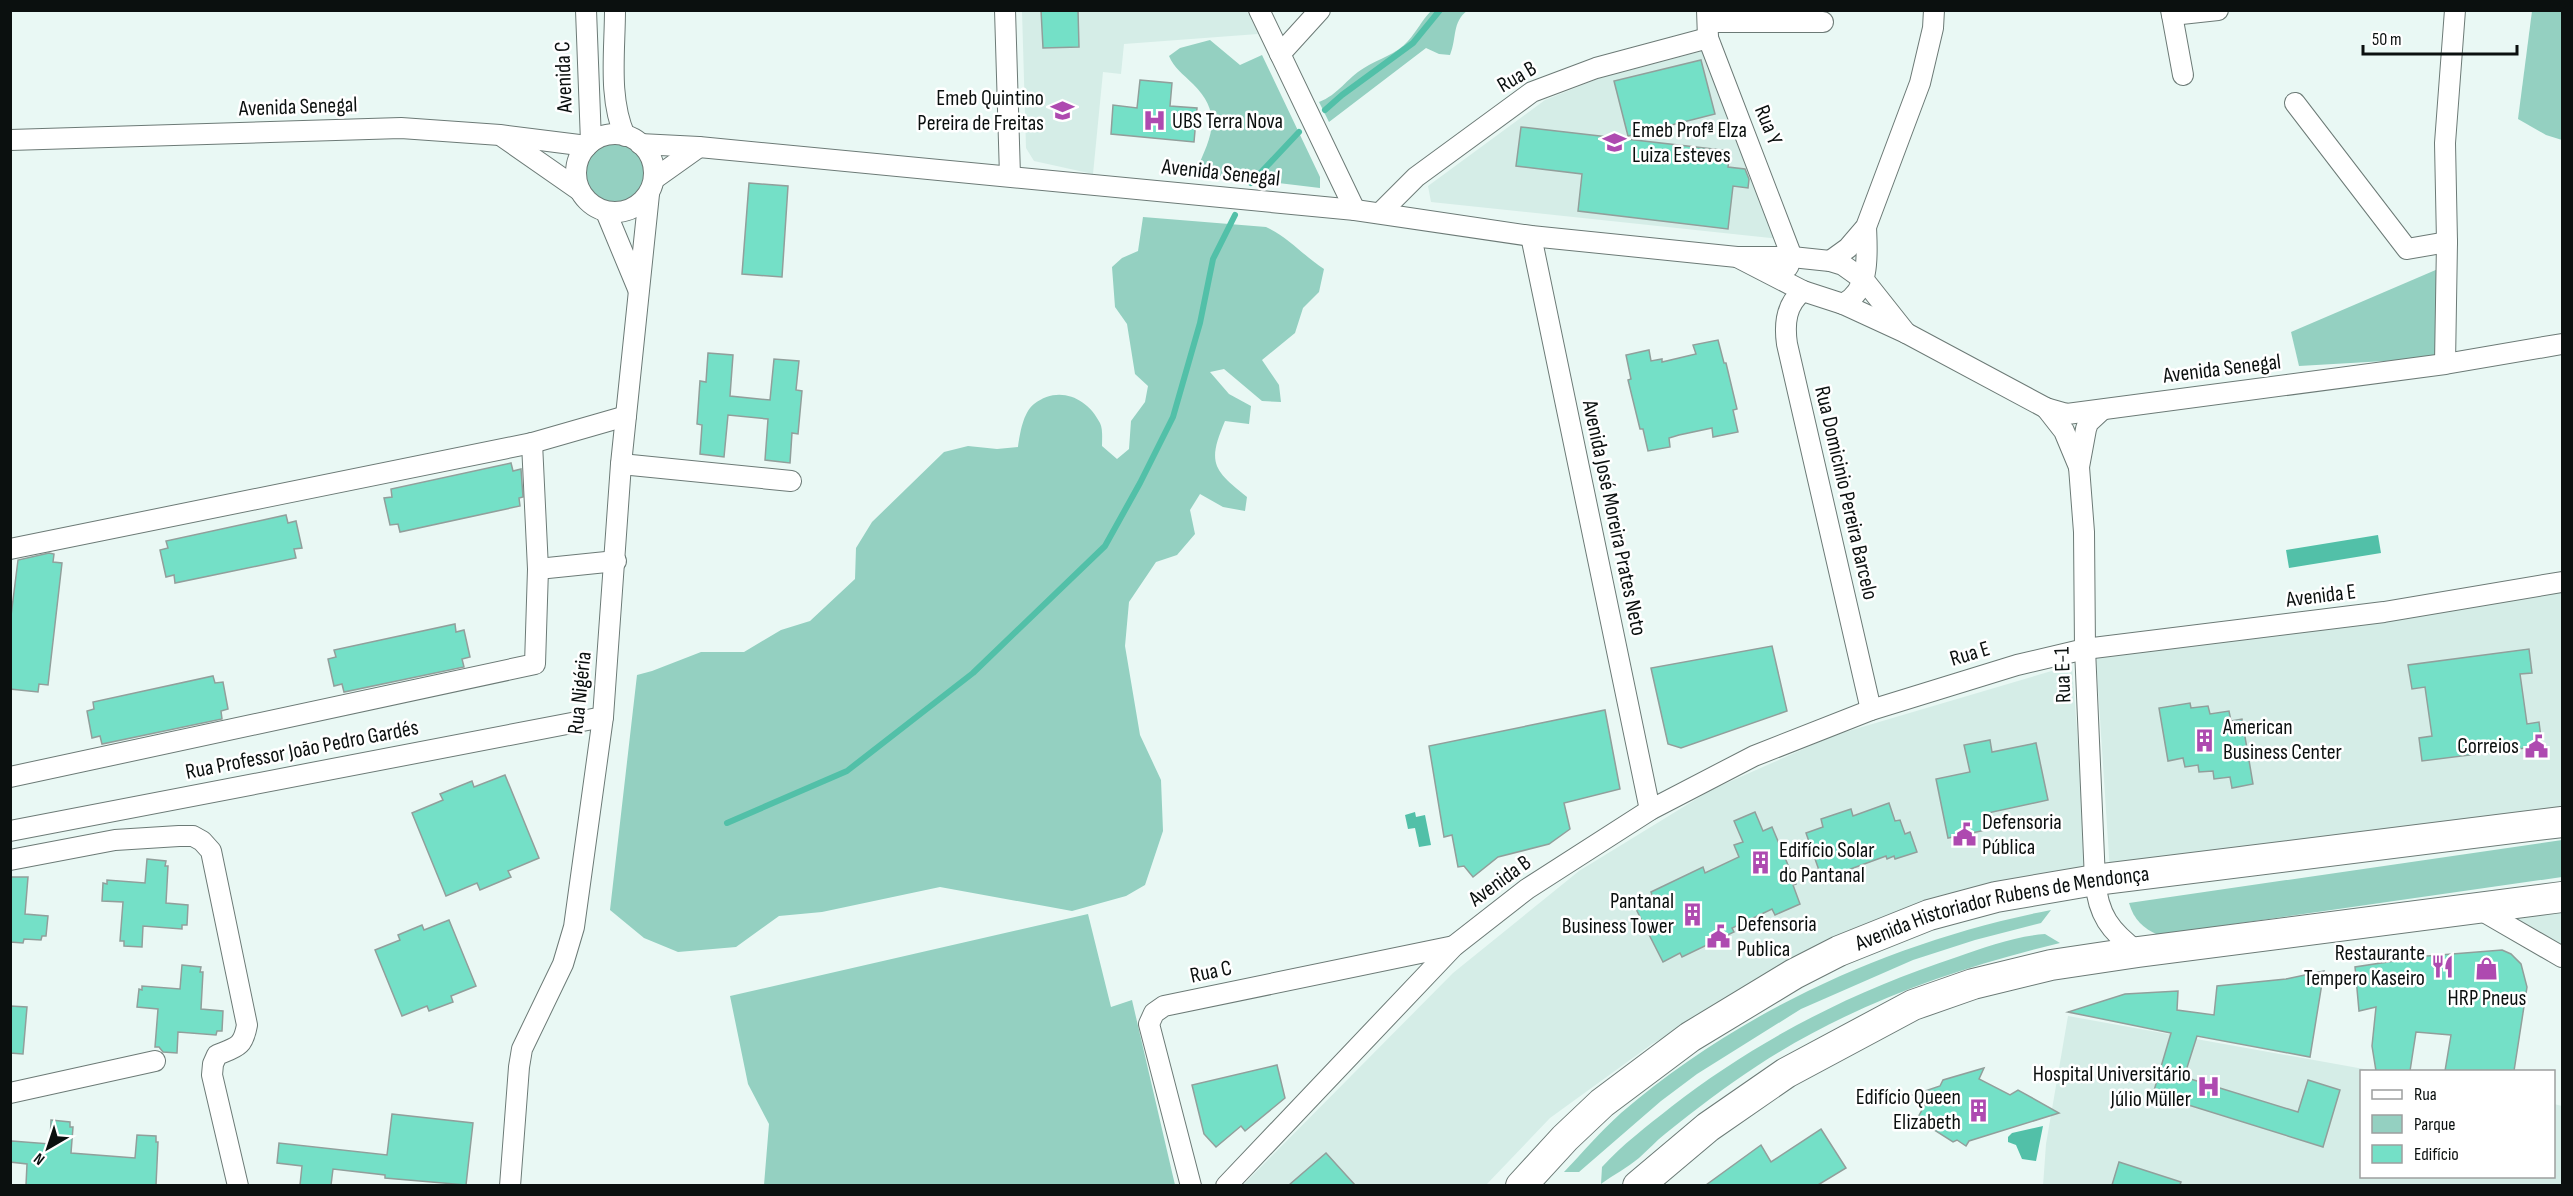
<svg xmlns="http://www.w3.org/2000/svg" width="2573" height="1196" font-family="'Sofia Sans Condensed',sans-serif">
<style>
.built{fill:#d5ede7}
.green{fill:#94d0c1}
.water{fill:#52c0a8}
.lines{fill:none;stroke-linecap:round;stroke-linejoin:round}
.stream{stroke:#52c0a8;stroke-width:6}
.building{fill:#74e0c7;stroke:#919f9b;stroke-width:1.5}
.minor-casing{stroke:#6c7a76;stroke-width:22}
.primary-casing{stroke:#6c7a76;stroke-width:32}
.minor{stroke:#fff;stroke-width:20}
.primary{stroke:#fff;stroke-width:30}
.labels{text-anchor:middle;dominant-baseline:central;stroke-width:5;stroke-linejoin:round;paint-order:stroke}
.street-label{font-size:22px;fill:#0b100f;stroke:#fff}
.poi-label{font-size:22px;fill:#0b100f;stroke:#fff;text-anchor:end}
</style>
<rect width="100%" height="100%" fill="#e9f8f4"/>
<g class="built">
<path d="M1022,11H1247L1258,34L1124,44L1121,74L1103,72L1093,174L1034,161L1026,148Z"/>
<path d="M1706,50L1780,239L1431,202L1428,186L1545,100L1600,78Z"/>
<path d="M2562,592V808L2110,872L2096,657Z"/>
<path d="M2072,665L2088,875L1839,944L1652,1044L1550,1118L1486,1185L1242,1186L1453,973L1579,871L1711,790L1835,735Z"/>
<path d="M2562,909V946L2512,916Z"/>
<path d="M2068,1016L2375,1071L2362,1072V1176H2554V1104L2562,1106V1185L2043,1186L2046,1144Z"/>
</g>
<g class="green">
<path d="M1431,11H1467C1452,22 1457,38 1450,55L1439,54L1426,48L1329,122L1319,102C1338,95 1347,78 1364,68C1378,59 1397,54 1408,41C1417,31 1422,20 1431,11Z"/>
<path d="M2532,11H2562V140L2546,135L2518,119Z"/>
<path d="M1210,40L1240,65L1262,55L1320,177V188L1195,173C1211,137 1224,115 1193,84C1183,74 1174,68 1169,56L1180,48Z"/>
<circle cx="615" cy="173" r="29"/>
<path d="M1143,217L1266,227C1288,237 1304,256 1324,269L1319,292L1303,308L1295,333L1262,360L1279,385L1281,402L1262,401L1224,369L1210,372L1229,394L1251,406L1249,424L1225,421C1207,463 1213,470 1247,497L1245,511L1223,507L1200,494L1190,510L1195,534L1177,555L1156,562L1129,602L1125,646L1140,735L1161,780L1163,831L1145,885L1126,896L1072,911L940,887L822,912L779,916L736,947L678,952L644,938L610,910L637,675L652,671L701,652H744L781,630L810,621L855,579L856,548L872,522L944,452L968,446L997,449L1018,447C1020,433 1023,413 1034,404C1058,385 1087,397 1100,423C1103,429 1102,439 1102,446L1117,459L1129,449L1131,421L1145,402L1148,386L1135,374L1127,324L1115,307L1112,267L1122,258L1138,251Z"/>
<path d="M2438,269L2437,358L2299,366L2291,332Z"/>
<path d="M2562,840V877L2158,935C2143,928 2134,920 2129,903Z"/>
<path d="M2051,910L2041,923L1975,940L1913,960L1801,1009L1697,1074L1661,1101L1579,1172H1564C1583,1152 1601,1131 1621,1113C1742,1009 1896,940 2051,910Z"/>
<path d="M1088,914L1111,1007L1132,1000L1175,1185H764L769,1124L748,1084L730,996Z"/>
<path d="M2045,934L2060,943C1953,969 1850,1005 1757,1066C1726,1086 1695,1110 1665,1134C1656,1141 1648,1150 1639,1158C1627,1168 1613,1175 1601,1184L1602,1167C1622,1145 1647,1126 1671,1107C1757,1040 1853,991 1957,957C1985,947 2016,936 2045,934Z"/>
</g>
<g class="water">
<path d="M2378,535L2381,553L2289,568L2286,550Z"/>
<path d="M1415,812L1416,817L1425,815L1431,845L1419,847L1415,828L1408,829L1405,815Z"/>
<path d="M2043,1126L2036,1161L2022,1159L2016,1145L2008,1142V1137L2012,1133Z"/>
</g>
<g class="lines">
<g class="stream">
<path d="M1325,110L1342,95L1413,43L1440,10"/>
<path d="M1251,183L1299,132"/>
<path d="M727,823L847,771L973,673L1105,546L1140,483L1173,417L1200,323L1213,259L1235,215"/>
</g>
</g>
<g class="building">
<path d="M1041,10H1078L1079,47L1043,48Z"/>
<path d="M1701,60L1715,114L1628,136L1614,81Z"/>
<path d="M1140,80L1172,83L1170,106L1197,108L1194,142L1111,134L1113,105L1137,108Z"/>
<path d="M1521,127L1730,151L1728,167L1745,169L1749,179L1748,188L1733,186L1728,229L1578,211L1582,174L1516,166Z"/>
<path d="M749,183L788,186L782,277L742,274Z"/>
<path d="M1718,340L1724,363H1726L1737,409L1733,410L1738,432L1713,437L1712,428L1679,435L1669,438L1670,447L1648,451L1643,429H1640L1628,380L1631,379L1626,355L1649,350L1651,361L1662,359V362L1696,354L1693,345Z"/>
<path d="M708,353L733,355L730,396L770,400L774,359L799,361L796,390L802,391L798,434L792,433L790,463L765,460L768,419L728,415L724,457L700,454L702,425L697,424L700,381L706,382Z"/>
<path d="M511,463L513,471L521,469L523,497L519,498L520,506L400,532L398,524L390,525L384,498L392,497L391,489Z"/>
<path d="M286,515L288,523L296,521L302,548L294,549L296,558L175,583L174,575L166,577L160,550L168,548L166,541Z"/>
<path d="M49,553L54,554L53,562L62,563L48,685L39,684L38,692L10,689V624L18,560Z"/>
<path d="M455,624L456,632L464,630L470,657L462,659L464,667L344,692L342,684L334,686L328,659L336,657L334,650Z"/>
<path d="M1772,646L1787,711L1681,748L1668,744L1651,668Z"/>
<path d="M2529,649L2532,673L2520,674L2527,724L2539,722L2542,746L2422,761L2419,738L2432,736L2425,687L2412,689L2408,665Z"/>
<path d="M213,676L215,683L223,682L228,709L221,711L222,719L102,744L100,736L92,738L87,711L94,709L93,702Z"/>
<path d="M2190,703L2191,708L2208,706L2210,714L2229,711L2231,721L2242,719L2253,784L2232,788L2230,777L2214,779L2213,771L2199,772L2198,765L2185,767L2183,758L2168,761L2159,708Z"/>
<path d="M1605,710L1620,789L1564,803L1570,829L1549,844L1498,857L1473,877L1464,866L1458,867L1452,835L1444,837L1429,746Z"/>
<path d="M1990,740L1992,752L2036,743L2048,800L1983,814L1986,830L1948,838L1936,779L1970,772L1964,745Z"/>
<path d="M505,775L539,858L508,871L511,877L480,890L477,883L446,896L412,813L443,800L440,794L472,781L474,787Z"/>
<path d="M1889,803L1895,821L1900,820L1905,834L1910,832L1917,852L1895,859L1894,856L1887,859L1886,856L1837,874L1836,871L1821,876L1806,833L1823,827L1821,819L1851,809L1853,816Z"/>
<path d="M1755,812L1763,831L1772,827L1796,884L1793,885L1800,904L1775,915L1772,909L1732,928L1734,932L1682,957L1680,953L1663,962L1635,907L1653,898L1651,892L1703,867L1705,873L1739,857L1734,845L1743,842L1734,821Z"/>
<path d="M147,859L166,861L165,866H168L166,903L188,905L187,925H182V929L143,926L142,947L124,946V941H120L123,902L102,901L103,883L107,884V880L145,883Z"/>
<path d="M10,877H28L25,914L48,916L46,936H42L41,940L24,939L23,943L10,942Z"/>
<path d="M449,920L476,986L451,996L453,1002L429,1011L427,1006L402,1016L375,950L400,940L398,935L422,925L424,930Z"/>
<path d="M2502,950L2511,954L2521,964L2527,987L2514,1071H2445L2451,1035L2416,1032L2410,1071H2376L2372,1046L2376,1007L2359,1011L2355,967L2427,956Z"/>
<path d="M182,965L201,967L200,972H203L201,1009L223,1011L222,1031H217L216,1035L178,1032L177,1053L163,1052L159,1047H155L158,1009L137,1007L139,989L142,990V986L180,989Z"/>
<path d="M2324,971L2310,1057L2197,1036L2184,1077L2298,1112L2308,1080L2340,1090L2323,1147L2153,1094L2171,1033L2068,1012L2125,994L2178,991L2177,1010L2214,1015L2217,986L2286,979Z"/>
<path d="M10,1006L27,1007L23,1054L10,1053Z"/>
<path d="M1277,1065L1285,1098L1245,1131L1241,1126L1216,1147L1204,1134L1192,1085Z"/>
<path d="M1984,1068L1979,1079L2010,1095L2018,1090L2059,1113L1969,1141L1966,1146L1957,1140L1953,1142L1917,1119L1927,1101L1913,1095L1940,1086L1943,1080Z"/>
<path d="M392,1114L473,1123L466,1185L385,1178V1175L333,1169L331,1185H300L302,1166L277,1163L279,1143L387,1155Z"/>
<path d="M51,1120L70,1122V1127H73L71,1153L135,1158L137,1135L156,1136V1142H158L156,1185H26L27,1164L10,1162V1144L12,1141L50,1144Z"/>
<path d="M1821,1129L1846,1168L1818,1185H1706L1761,1145L1771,1162Z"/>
<path d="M1326,1153L1355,1185H1289Z"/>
<path d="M2119,1162L2181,1182L2180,1185H2112Z"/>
</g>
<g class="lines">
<defs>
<g id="minor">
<path d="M586,10L591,142"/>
<path d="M615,10C615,51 608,98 625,136"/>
<path d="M1005,10L1010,176"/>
<path d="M1259,10L1355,210"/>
<path d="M1707,10L1708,38L1792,257L1788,267"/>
<path d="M2171,10L2172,15L2218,10"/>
<path d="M2172,15L2183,75"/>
<path d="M1709,22H1823"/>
<path d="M1280,54L1320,10"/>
<path d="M2295,103L2407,249L2447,242"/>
<circle cx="615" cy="173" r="39"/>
<path d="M503,137L579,190"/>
<path d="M10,140L401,128L500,135L587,146"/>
<path d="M640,144L699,147L1355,210L1531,236L1737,257H1792L1830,261L1843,265L1864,280L1906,333"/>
<path d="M654,179L699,147"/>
<path d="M606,212L638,289"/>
<path d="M1380,213L1416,177L1532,92L1596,68L1708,38"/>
<path d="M1531,236L1650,810"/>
<path d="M1739,258L1803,291L1843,304L1906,333L2046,408L2067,414L2445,364L2562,344"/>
<path d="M1830,261L1848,248L1866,227L1920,83L1933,28L1934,10"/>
<path d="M1803,291C1786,304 1784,323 1787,344L1871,710"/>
<path d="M1843,304C1871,290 1867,253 1866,227"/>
<path d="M2445,364L2447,242L2445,143L2455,10"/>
<path d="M2046,408L2064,431L2079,467"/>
<path d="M2102,410L2088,423L2086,429L2079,467L2084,532L2085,649L2095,880C2098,915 2110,931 2138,952"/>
<path d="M621,464L791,481"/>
<path d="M10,549L532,443L626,416"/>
<path d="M538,569L616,561"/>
<path d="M10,777L535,664L538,569L532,443"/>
<path d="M10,831L603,717"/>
<path d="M10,860L115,840L179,836H193L202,841L211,851L247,1025C243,1047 237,1047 217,1055L213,1064L212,1075L238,1186"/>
<path d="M2479,909L2562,957"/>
<path d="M10,1093L155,1061"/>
<path d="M510,1186L519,1067L522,1049L563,964L574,927L603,717L621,464L649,194"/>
<path d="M1191,1186L1149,1024L1154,1013L1164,1006L1454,946"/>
<path d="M1226,1186L1454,946L1527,889L1650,810L1754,756L1871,710L2017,665L2085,649L2384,612L2562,582"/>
</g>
<g id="primary">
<path id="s1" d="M1521,1186L1565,1138L1602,1103L1690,1037L1794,974L1839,951L1929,915L1996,897L2095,880L2562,822"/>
<path d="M1638,1186L1708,1127L1786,1073L1913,1005L1973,984L2051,965L2138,952L2562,897"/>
</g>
</defs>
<use href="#minor" class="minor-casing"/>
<use href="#primary" class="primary-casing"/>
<use href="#minor" class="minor"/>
<use href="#primary" class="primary"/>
</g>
<defs>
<symbol id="school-bare" viewBox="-9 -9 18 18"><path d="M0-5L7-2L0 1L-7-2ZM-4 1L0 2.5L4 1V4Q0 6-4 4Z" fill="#ae4ab0" stroke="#fff" stroke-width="2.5" paint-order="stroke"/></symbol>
<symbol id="hospital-bare" viewBox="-9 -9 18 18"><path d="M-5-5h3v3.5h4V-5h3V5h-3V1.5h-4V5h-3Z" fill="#ae4ab0" stroke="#fff" stroke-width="2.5" paint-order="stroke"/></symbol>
<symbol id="building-bare" viewBox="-9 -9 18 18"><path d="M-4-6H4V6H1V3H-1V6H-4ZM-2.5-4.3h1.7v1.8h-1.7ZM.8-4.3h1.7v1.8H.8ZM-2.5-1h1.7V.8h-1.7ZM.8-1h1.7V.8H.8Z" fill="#ae4ab0" stroke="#fff" stroke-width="2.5" paint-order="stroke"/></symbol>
<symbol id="civic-bare" viewBox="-9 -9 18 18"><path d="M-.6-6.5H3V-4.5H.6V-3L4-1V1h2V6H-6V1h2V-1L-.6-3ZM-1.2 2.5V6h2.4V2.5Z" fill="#ae4ab0" stroke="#fff" stroke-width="2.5" paint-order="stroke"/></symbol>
<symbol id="restaurant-bare" viewBox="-9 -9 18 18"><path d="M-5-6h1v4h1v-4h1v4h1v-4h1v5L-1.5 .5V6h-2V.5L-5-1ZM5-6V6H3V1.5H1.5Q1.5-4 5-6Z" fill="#ae4ab0" stroke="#fff" stroke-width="2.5" paint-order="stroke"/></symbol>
<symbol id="shop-bare" viewBox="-9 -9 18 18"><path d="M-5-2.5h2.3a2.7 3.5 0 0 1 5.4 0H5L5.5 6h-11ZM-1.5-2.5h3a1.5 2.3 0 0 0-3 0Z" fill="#ae4ab0" stroke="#fff" stroke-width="2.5" paint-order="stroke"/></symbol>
</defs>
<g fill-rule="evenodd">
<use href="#school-bare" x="1046" y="94" width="33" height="33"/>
<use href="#hospital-bare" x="1138" y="104" width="33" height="33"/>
<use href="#school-bare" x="1598" y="126" width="33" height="33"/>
<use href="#building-bare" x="2188" y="724" width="33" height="33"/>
<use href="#civic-bare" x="2520" y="730" width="33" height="33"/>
<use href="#civic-bare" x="1948" y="818" width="33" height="33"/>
<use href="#building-bare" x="1744" y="846" width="33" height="33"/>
<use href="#building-bare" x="1676" y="898" width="33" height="33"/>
<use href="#civic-bare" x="1702" y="920" width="33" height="33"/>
<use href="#restaurant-bare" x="2426" y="950" width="33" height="33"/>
<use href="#shop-bare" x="2470" y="952" width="33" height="33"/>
<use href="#hospital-bare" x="2192" y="1070" width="33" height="33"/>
<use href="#building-bare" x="1962" y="1094" width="33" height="33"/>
</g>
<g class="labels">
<g class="street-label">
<text transform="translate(564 77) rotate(-92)">Avenida C</text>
<text transform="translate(1517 77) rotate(-30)">Rua B</text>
<text transform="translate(298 107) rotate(-2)">Avenida Senegal</text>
<text transform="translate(1768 125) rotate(68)">Rua Y</text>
<text transform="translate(1221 173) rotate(6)">Avenida Senegal</text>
<text transform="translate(2222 369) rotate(-7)">Avenida Senegal</text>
<text transform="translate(1846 493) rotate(77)">Rua Domicinio Pereira Barcelo</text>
<text transform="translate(1614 518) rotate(78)">Avenida José Moreira Prates Neto</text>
<text transform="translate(2321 596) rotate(-7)">Avenida E</text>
<text transform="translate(1970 654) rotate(-17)">Rua E</text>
<text transform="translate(2063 675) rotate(-92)">Rua E-1</text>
<text transform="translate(580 693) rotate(-84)">Rua Nigéria</text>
<text transform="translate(302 750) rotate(-11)">Rua Professor João Pedro Gardés</text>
<text transform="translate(1500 881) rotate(-36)">Avenida B</text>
<text stroke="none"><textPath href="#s1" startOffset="568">Avenida Historiador Rubens de Mendonça</textPath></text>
<text transform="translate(1211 972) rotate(-12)">Rua C</text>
</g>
<g class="poi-label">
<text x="1044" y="98">Emeb Quintino<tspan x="1044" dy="25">Pereira de Freitas</tspan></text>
<text x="1172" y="121" text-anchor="start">UBS Terra Nova</text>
<text x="1632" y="130" text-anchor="start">Emeb Profª Elza<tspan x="1632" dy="25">Luiza Esteves</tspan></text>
<text x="2223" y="727" text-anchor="start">American<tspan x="2223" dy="25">Business Center</tspan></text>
<text x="2519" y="746">Correios</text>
<text x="1982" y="822" text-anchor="start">Defensoria<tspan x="1982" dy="25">Pública</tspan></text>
<text x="1779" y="850" text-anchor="start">Edifício Solar<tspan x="1779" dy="25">do Pantanal</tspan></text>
<text x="1674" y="901">Pantanal<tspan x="1674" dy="25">Business Tower</tspan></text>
<text x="1737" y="924" text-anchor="start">Defensoria<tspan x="1737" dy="25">Publica</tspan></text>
<text x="2425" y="953">Restaurante<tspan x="2425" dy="25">Tempero Kaseiro</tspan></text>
<text x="2487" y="998" text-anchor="middle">HRP Pneus</text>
<text x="2191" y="1074">Hospital Universitário<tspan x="2191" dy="25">Júlio Müller</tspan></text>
<text x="1961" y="1097">Edifício Queen<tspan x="1961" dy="25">Elizabeth</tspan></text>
</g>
</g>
<rect width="2573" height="1196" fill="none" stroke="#0b100f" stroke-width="24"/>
<rect x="2360" y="1070" width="195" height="108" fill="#ffffff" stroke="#9d9f9f" stroke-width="1.5"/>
<rect x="2372" y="1090" width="30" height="9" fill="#ffffff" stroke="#9d9f9f" stroke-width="1.5"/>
<text x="2414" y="1100" font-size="18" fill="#0b100f">Rua</text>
<rect x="2372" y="1115" width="30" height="18" fill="#94d0c1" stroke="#9d9f9f" stroke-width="1.5"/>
<text x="2414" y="1130" font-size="18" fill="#0b100f">Parque</text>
<rect x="2372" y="1145" width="30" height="18" fill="#74e0c7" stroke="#9d9f9f" stroke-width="1.5"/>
<text x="2414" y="1160" font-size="18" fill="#0b100f">Edifício</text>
<g transform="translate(48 1148) rotate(219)" stroke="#ffffff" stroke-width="4.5" paint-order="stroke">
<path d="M0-4.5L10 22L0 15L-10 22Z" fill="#0b100f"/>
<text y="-9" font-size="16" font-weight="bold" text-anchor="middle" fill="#0b100f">N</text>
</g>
<path d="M2363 45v9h154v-9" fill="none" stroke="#0b100f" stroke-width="3"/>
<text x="2372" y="45" font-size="18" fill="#0b100f" stroke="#ffffff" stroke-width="4.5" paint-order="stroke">50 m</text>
</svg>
